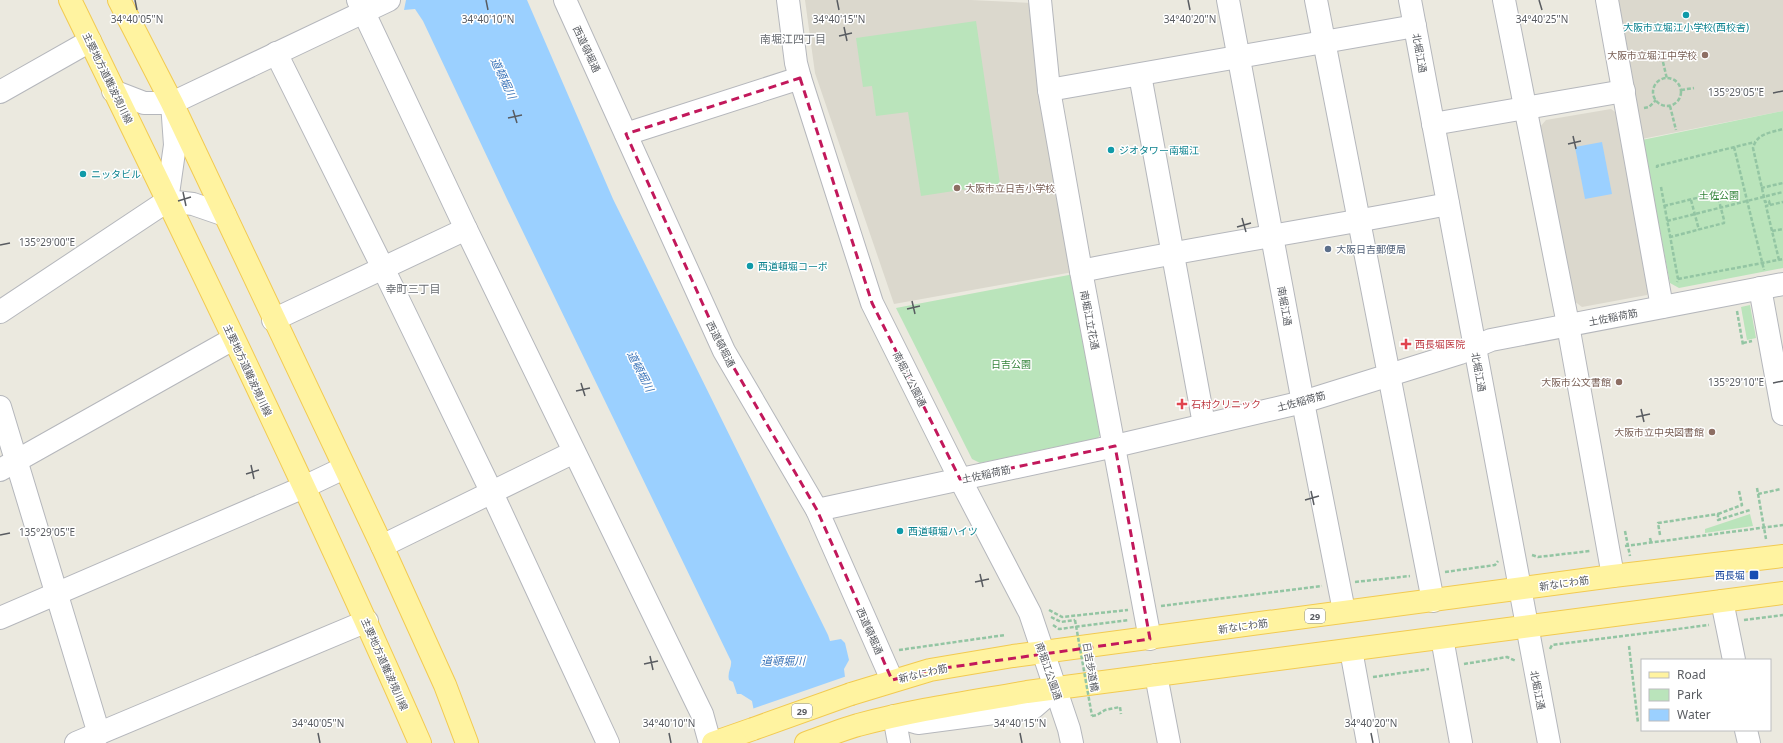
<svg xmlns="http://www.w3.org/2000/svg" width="1783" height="743" font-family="'Noto Sans','Noto Sans JP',sans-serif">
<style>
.education{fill:#dbd8cd}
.green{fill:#bae4bb}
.water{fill:#9bd0ff}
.pier{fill:#ebe9df}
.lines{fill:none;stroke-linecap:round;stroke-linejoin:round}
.minor-casing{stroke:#b5b7bc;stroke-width:24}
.major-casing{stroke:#f2ca51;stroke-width:24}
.path{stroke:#93c5a3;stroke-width:2.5;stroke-dasharray:4 2;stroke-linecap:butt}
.minor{stroke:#fff;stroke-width:22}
.major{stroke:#fff3a0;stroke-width:22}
.major-bridge-casing{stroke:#f2ca51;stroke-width:24;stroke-linecap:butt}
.path-bridge{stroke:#93c5a3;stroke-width:2.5;stroke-dasharray:4 2;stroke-linecap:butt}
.major-bridge{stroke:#fff3a0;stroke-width:22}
.marked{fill:none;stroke:#c2185b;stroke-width:3;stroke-dasharray:8 5;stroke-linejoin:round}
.ticks{fill:none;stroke:#585b60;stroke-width:1.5}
.culture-dot{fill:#0f9aa8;stroke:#fff;stroke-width:1.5}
.education-dot{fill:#8d6e63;stroke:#fff;stroke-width:1.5}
.service-dot{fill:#5c6f8a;stroke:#fff;stroke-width:1.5}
.health-dot{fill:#e0444e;stroke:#fff;stroke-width:1.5}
.transit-dot{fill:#1a4fb4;stroke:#fff;stroke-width:1.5}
.labels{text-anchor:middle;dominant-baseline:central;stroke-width:3;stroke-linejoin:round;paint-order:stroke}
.shield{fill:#fff;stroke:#8a8c90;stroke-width:1}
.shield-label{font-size:9px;font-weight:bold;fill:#585b60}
.culture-label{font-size:10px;fill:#0d838f;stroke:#fff;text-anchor:start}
.street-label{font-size:10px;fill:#585b60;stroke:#fff}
.education-label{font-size:10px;fill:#785e54;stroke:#fff;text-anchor:end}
.park-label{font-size:10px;fill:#33843a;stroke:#fff}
.service-label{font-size:10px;fill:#4e5e75;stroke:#fff;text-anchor:start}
.health-label{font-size:10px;fill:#be3a42;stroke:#fff;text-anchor:start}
.transit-label{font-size:10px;fill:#164399;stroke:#fff;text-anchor:end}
.neighbourhood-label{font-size:11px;fill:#696d72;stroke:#fff}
.water-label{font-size:11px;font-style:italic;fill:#3c75b9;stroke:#fff}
.ticks-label{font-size:10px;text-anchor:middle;fill:#585b60;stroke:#fff;stroke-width:3;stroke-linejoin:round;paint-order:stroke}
</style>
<rect width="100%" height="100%" fill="#ebe9df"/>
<g class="education">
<path d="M805,0H971L1031,3L1073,272L894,304L815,73Z"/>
<path d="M1617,0H1783V111L1642,139Z"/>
<path d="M1611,109L1618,114L1651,287L1647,295L1582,307L1574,301L1540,127L1546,120Z"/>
</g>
<g class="green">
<path d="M976,21L1000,184L921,196L908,112L876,116L872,86L863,87L856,38Z"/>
<path d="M1783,111V268L1679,288L1670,283L1642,140Z"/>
<path d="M1074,274L1103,431L1098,438L980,463L972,459L896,308Z"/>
<path d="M1750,305L1756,338L1747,340L1741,307Z"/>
<path d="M1750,514L1753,526L1705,533V529Z"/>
</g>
<g class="water">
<path d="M406,0H527L613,199L828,635L830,641L841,639L845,643L849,660L844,669L845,677L760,743L752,701L741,694H737L733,682L729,680C727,672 732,668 731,661L507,199L423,21L415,9L404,10Z"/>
<path d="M1602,142L1612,194L1585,199L1575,147Z"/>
</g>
<path class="pier" d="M847,676L854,743H758L752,709Z"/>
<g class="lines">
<defs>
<g id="minor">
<path d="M358,0L466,229L702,714L710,743"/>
<path d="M565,0L724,351L817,510L892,680"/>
<path d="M788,0L796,63L800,78L872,303L960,479L1030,613L1069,729L1072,743"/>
<path d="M1040,0L1049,90L1081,271L1150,639"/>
<path d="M1228,0L1301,392L1344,611"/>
<path d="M1316,0L1433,601"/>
<path d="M1410,0L1549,743"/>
<path d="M1504,0L1566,314L1613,576"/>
<path d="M1607,0L1662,307"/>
<path d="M276,53L383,268L492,493L608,743"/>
<path d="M1140,75L1204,424"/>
<path d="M1049,90L1415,26"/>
<path d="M113,91L144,103H172L389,0"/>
<path d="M0,92L90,41"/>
<path d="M1433,124L1624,91"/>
<path d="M626,134L800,78"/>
<path d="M167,201L175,145L172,103"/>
<path d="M1081,271C1203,246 1326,228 1448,204"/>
<path d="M1760,288L1783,414"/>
<path d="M0,312L167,201L193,204L225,215"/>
<path d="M273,320L466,229"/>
<path d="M0,407L99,734"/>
<path d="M0,470L233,339"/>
<path d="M817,510L1115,446L1303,402L1460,353L1491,340L1783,284"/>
<path d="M382,546L574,452"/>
<path d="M1722,601L1734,660"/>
<path d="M0,618L304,487L344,468"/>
<path d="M1442,638L1461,743"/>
<path d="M1351,650L1368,743"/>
<path d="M1156,675L1169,743"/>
<path d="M1746,730L1749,743"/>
<path d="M76,743L367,621"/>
<path d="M899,743L894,716L918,723L1033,708L1055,689"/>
</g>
<g id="major">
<path d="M70,0C190,246 310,492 420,743"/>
<path d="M119,0L172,103L382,546L445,685L467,743"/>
<path d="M851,694L930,670L1013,656L1613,576L1783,556"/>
<path d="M713,743L753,729"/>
<path d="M806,743C823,737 841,730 858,725C914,710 970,702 1027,692L1783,593"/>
</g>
</defs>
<use href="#minor" class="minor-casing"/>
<use href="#major" class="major-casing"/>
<g class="path">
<path d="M1663,62L1667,79"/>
<circle cx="1667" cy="92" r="14"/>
<path d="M1681,90L1694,88"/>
<path d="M1670,106L1676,130"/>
<path d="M1644,108L1649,107L1656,100"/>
<path d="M1734,147L1764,270"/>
<path d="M1657,168V166L1755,142"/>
<path d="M1661,187L1678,279L1677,282"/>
<path d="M1761,188L1783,183"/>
<path d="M1691,200L1699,230"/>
<path d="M1770,205L1783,202"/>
<path d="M1664,206L1717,193L1724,220V223L1670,237"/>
<path d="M1667,221L1783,192"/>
<path d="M1772,231L1783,229"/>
<path d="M1779,260L1766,206L1770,205L1769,201L1765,202L1753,148C1757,133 1770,133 1783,129"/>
<path d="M1678,279L1783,259"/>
<path d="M1737,311L1743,345"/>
<path d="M1743,343L1752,341"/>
<path d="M1757,488L1766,539"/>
<path d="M1758,494L1781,489"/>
<path d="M1718,514L1742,505L1739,491"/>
<path d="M1625,531L1630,556"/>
<path d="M1660,535L1658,523L1718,514V520L1750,510"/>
<path d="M1650,538L1651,542"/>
<path d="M1625,546L1783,525"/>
<path d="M1532,555L1538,557L1590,551"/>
<path d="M1445,572L1495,565L1498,561"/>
<path d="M1355,582L1410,576"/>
<path d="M1161,606L1322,586"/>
<path d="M1049,610L1062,617L1128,610"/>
<path d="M1051,617L1061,622L1075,620"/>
<path d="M1744,620L1783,615"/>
<path d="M1053,625L1059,629L1129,620"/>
<path d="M1629,646L1638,723"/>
<path d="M1550,649L1552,645L1709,625"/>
<path d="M899,650L1005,635"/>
<path d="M1464,664L1507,657L1516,661"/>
<path d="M1373,677L1429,669"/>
<path d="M1092,716L1097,715L1105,710L1120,707L1121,714"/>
</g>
<use href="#minor" class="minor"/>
<use href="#major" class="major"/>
<defs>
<path id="major-bridge" d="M753,729L851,694"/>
</defs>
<use href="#major-bridge" class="major-bridge-casing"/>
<path class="path-bridge" d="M1075,620L1092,716"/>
<use href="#major-bridge" class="major-bridge"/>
</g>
<path class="marked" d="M800,78L872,303L960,479L1115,446L1150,639L930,670L892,680L817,510L724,351L626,134Z"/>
<path class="ticks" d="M135,0L137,10M486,0L488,10M837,0L839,10M1188,0L1190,10M1539,0L1542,10M844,27L847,41M839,36L852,33M1773,93L1783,91M513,110L517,123M508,118L522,115M1573,136L1576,149M1568,144L1581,141M183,192L186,206M178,201L191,197M1242,218L1246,232M1237,227L1251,223M0,245L10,243M912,301L915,314M907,309L920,306M581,383L585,396M1773,383L1783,381M576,391L590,388M1641,409L1644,422M1636,417L1650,414M251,465L254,479M246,474L259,470M1311,491L1314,505M1305,500L1319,496M0,535L10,533M980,574L983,587M975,582L989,579M650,656L653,670M644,664L658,661M318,733L320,743M669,733L671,743M1020,733L1022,743M1371,733L1373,743"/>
<g class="culture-dot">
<circle cx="1686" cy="15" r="4"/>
<circle cx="1111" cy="150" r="4"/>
<circle cx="83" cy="174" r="4"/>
<circle cx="750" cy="266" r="4"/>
<circle cx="900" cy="531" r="4"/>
</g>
<g class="education-dot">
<circle cx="1705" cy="55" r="4"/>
<circle cx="957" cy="188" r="4"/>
<circle cx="1619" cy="382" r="4"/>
<circle cx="1712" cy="432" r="4"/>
</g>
<circle class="service-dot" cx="1328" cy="249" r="4"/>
<g class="health-dot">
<path d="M1404 338h4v4h4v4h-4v4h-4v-4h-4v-4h4z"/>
<path d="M1180 398h4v4h4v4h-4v4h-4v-4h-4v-4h4z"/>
</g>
<rect class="transit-dot" x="1749" y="570" width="10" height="10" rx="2"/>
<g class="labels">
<g class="shield">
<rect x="1305" y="609" width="20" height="14" rx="3"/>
<rect x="792" y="704" width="20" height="14" rx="3"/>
</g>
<g class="shield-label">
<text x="1315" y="616">29</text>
<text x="802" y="711">29</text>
</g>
<g class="culture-label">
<text x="1686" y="27" text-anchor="middle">大阪市立堀江小学校(西校舎)</text>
<text x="1119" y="150">ジオタワー南堀江</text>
<text x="91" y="174">ニッタビル</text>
<text x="758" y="266">西道頓堀コーポ</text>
<text x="908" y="531">西道頓堀ハイツ</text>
</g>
<g class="street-label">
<text transform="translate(587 49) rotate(65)">西道頓堀通</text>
<text transform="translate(1420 53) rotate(80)">北堀江通</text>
<text transform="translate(108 78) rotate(64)">主要地方道難波境川線</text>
<text transform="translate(1285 306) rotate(80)">南堀江通</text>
<text transform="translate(1613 317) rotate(-11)">土佐稲荷筋</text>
<text transform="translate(1090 320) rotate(79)">南堀江立花通</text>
<text transform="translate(721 344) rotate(63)">西道頓堀通</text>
<text transform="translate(248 370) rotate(65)">主要地方道難波境川線</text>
<text transform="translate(1479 372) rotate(80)">北堀江通</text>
<text transform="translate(910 379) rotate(63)">南堀江公園通</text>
<text transform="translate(1301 401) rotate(-15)">土佐稲荷筋</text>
<text transform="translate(986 474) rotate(-12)">土佐稲荷筋</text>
<text transform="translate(1564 583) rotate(-8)">新なにわ筋</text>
<text transform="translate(1243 626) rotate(-8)">新なにわ筋</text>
<text transform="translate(870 631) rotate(66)">西道頓堀通</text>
<text transform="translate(385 664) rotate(66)">主要地方道難波境川線</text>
<text transform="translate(1091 667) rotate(80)">日吉歩道橋</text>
<text transform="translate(1049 671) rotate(71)">南堀江公園通</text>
<text transform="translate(923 673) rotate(-13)">新なにわ筋</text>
<text transform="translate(1538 690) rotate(79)">北堀江通</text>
</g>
<g class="education-label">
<text x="1697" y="55">大阪市立堀江中学校</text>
<text x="965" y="188" text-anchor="start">大阪市立日吉小学校</text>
<text x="1611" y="382">大阪市公文書館</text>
<text x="1704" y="432">大阪市立中央図書館</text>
</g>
<g class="park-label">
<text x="1719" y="195">土佐公園</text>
<text x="1011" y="364">日吉公園</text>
</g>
<g class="service-label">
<text x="1336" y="249">大阪日吉郵便局</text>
</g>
<g class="health-label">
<text x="1415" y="344">西長堀医院</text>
<text x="1191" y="404">石村クリニック</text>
</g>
<g class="transit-label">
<text x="1745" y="575">西長堀</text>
</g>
<g class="neighbourhood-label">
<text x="793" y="38">南堀江四丁目</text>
<text x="413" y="288">幸町三丁目</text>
</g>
<g class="water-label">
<text transform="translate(504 78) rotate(65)">道頓堀川</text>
<text transform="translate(641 371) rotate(63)">道頓堀川</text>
<text x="783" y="660">道頓堀川</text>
</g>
</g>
<g class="ticks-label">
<text x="137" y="23">34°40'05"N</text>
<text x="488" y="23">34°40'10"N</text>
<text x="839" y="23">34°40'15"N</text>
<text x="1190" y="23">34°40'20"N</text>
<text x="1542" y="23">34°40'25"N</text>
<text x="1736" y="96">135°29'05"E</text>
<text x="47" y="246">135°29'00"E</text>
<text x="1736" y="386">135°29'10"E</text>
<text x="47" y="536">135°29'05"E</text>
<text x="318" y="727">34°40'05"N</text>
<text x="669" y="727">34°40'10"N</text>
<text x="1020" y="727">34°40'15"N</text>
<text x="1371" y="727">34°40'20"N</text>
</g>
<rect x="1641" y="659" width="130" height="72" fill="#ffffff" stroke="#bcbdbf"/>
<rect x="1649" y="672" width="20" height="6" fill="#fff3a0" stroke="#bcbdbf"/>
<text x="1677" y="679" font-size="12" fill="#585b60">Road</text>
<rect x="1649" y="689" width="20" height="12" fill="#bae4bb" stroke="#bcbdbf"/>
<text x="1677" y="699" font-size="12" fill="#585b60">Park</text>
<rect x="1649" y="709" width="20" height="12" fill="#9bd0ff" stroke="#bcbdbf"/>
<text x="1677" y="719" font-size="12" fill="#585b60">Water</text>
</svg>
